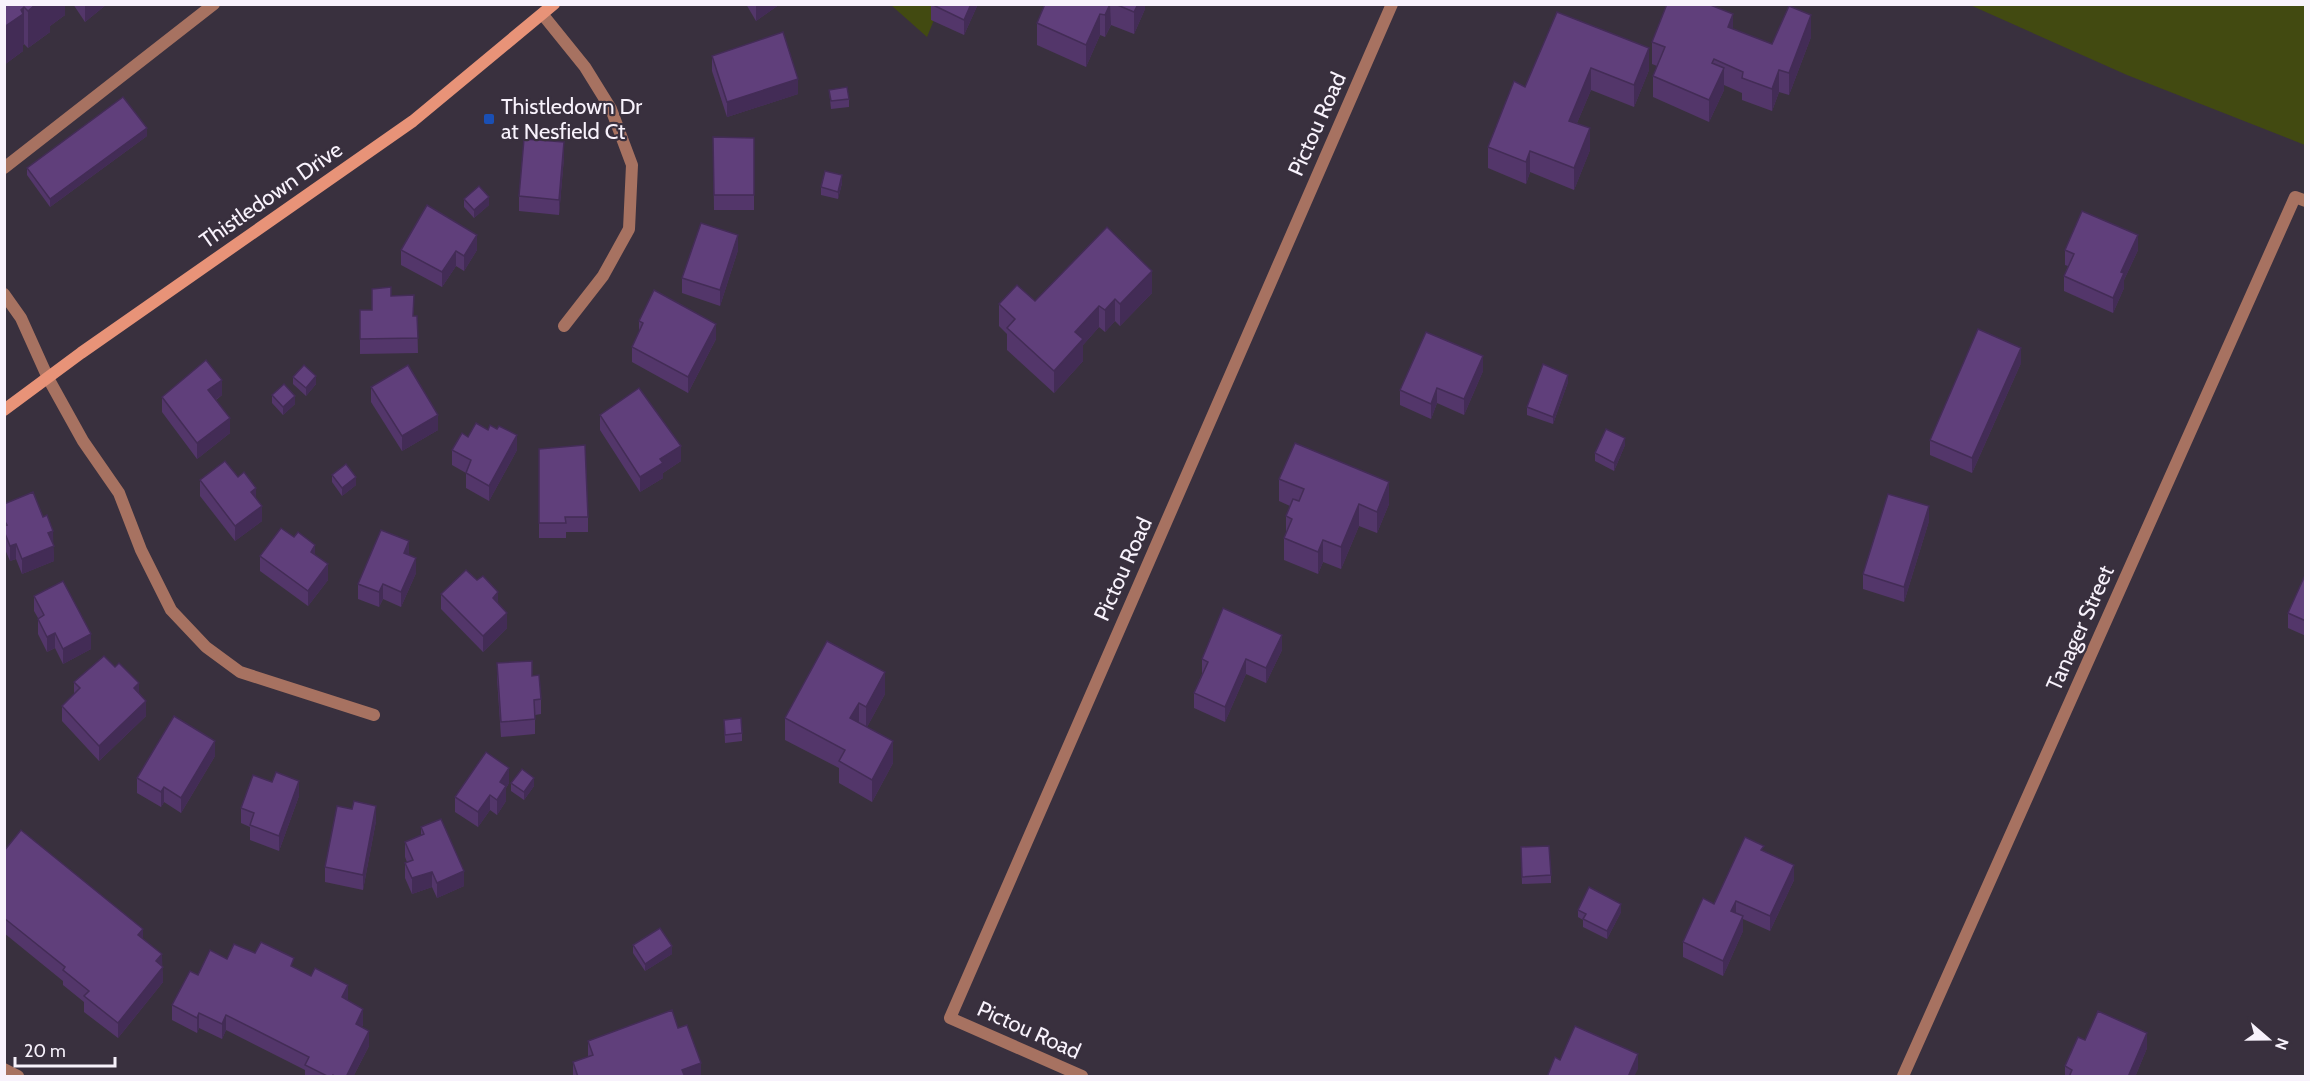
<svg xmlns="http://www.w3.org/2000/svg" width="2310" height="1081" font-family="Cabin,sans-serif">
<style>
.green{fill:#424a11}
.lines{fill:none;stroke-linecap:round;stroke-linejoin:round}
.street{stroke:#a77261;stroke-width:12}
.secondary{stroke:#e89378;stroke-width:12}
.wall{fill:#53366a}
.shaded-wall{fill:#432c56}
.building{fill:#603f7b;stroke:#432c56;stroke-width:1.5}
.transit-dot{fill:#1a4fb4;stroke:#39303e;stroke-width:2}
.labels{text-anchor:middle;dominant-baseline:central;stroke-width:4.5;stroke-linejoin:round;paint-order:stroke}
.poi-label{font-size:22px;fill:#f8f2fc;stroke:#39303e;text-anchor:start}
.street-label{font-size:22px;fill:#f8f2fc;stroke:#39303e}
</style>
<rect width="100%" height="100%" fill="#39303e"/>
<g class="green">
<path d="M891,5H940L927,37Z"/>
<path d="M1970,5H2305V145L2127,75Z"/>
</g>
<g class="lines">
<g class="street">
<path d="M543,15L585,67L611,109L632,165L629,229L603,276L564,326"/>
<path d="M4,168L214,4"/>
<path d="M4,294L21,318L48,378L83,441L119,493L141,550L171,610L206,647L240,672L374,715"/>
<path d="M4,1069L18,1076"/>
<path d="M1082,1076L950,1018L1392,4"/>
<path d="M1903,1076L2295,197L2306,201"/>
</g>
<path class="secondary" d="M4,410L81,353L413,121L554,4"/>
</g>
<g class="wall">
<path d="M4,4H65V15L50,26V32L28,48L24,44L23,45V51L4,65Z"/>
<path d="M73,4H107L85,22Z"/>
<path d="M746,4H780L756,21Z"/>
<path d="M931,4H978L964,35L931,20Z"/>
<path d="M1045,4H1145V9L1134,34L1111,25L1105,37L1100,35L1086,67L1037,45V23Z"/>
<path d="M1557,12L1649,70L1634,107L1591,90L1577,123L1590,150L1574,190L1530,172L1526,184L1488,168V147L1525,87Z"/>
<path d="M1733,29L1772,44L1811,37L1789,95L1779,92L1772,111L1742,100V93L1724,85V90L1709,122L1653,97V76L1657,66L1652,64V42Z"/>
<path d="M712,56L798,94L727,117L712,71Z"/>
<path d="M829,90L849,99V107L831,109Z"/>
<path d="M147,136L50,207L27,175V168Z"/>
<path d="M713,137L754,138V210H714Z"/>
<path d="M564,157L559,215L519,211V196Z"/>
<path d="M842,183L838,199L821,195V187Z"/>
<path d="M464,199L489,205L474,218L464,207Z"/>
<path d="M401,250H477L464,271L456,266L442,287L401,265Z"/>
<path d="M738,250L720,306L682,293V278Z"/>
<path d="M2065,250H2138L2124,280V288L2113,313L2064,291V276L2068,266L2065,265Z"/>
<path d="M1152,293L1120,326L1115,321L1105,332L1099,327L1083,345V361L1054,393L1007,350V334L999,326V304L1035,301Z"/>
<path d="M391,296L414,316H417L418,353L360,354V310H372Z"/>
<path d="M639,321L716,339L688,393L632,362V347L639,332Z"/>
<path d="M2021,363L1972,473L1930,455V440Z"/>
<path d="M1483,371L1464,415L1437,403L1431,419L1400,405V390Z"/>
<path d="M293,377L316,384L306,396L293,384Z"/>
<path d="M1568,382L1553,424L1527,415V407Z"/>
<path d="M371,387L438,430L402,451L371,402Z"/>
<path d="M222,395L216,400L230,433L197,459L162,412V397Z"/>
<path d="M272,395L295,404L283,415L272,403Z"/>
<path d="M600,415L681,461L663,473V478L640,492L600,430Z"/>
<path d="M468,437L517,450L489,501L466,488V473L452,465V450Z"/>
<path d="M1625,445L1614,471L1595,461V453Z"/>
<path d="M539,449L588,517V532H566V538H539Z"/>
<path d="M332,475L356,485L342,496L332,482Z"/>
<path d="M238,477L256,498L262,521L235,541L200,496V480Z"/>
<path d="M1279,479L1389,504L1377,533L1359,526L1341,569L1323,562L1318,574L1284,560V538L1286,533V516L1290,506L1279,501Z"/>
<path d="M4,504L53,545L54,561L22,574L16,559L10,561L4,547Z"/>
<path d="M1929,521L1904,602L1863,589V574Z"/>
<path d="M315,555L328,580L308,606L260,571V556Z"/>
<path d="M409,555L416,573L401,607L383,599L379,607L358,599V584Z"/>
<path d="M2306,573V636L2288,628V613Z"/>
<path d="M441,594L498,603L507,628L483,652L441,609Z"/>
<path d="M34,596L91,649L63,664L55,648L47,652L38,634V618L34,611Z"/>
<path d="M1282,650L1266,683L1246,674L1225,722L1194,708V693L1202,674V659Z"/>
<path d="M497,663L532,676L541,699V714L535,715V734L501,737L497,678Z"/>
<path d="M74,682L146,716L99,761L62,721V706L74,694Z"/>
<path d="M885,694L867,727L893,763L872,802L839,783V768L785,740V718Z"/>
<path d="M724,720L742,733V741L725,743Z"/>
<path d="M215,756L181,813L164,802L161,807L137,793V778Z"/>
<path d="M509,783L506,788V801L497,815L490,810L478,827L455,812V797Z"/>
<path d="M511,783L534,786L524,800L511,791Z"/>
<path d="M299,796L279,851L250,840V827L241,823V808Z"/>
<path d="M376,821L363,890L325,882V867Z"/>
<path d="M421,827L464,886L437,898L432,887L412,894L405,878V863L407,862L405,857V842L421,835Z"/>
<path d="M4,851L143,940L162,966L163,982L118,1038L84,1012V1002L63,985V981L4,933Z"/>
<path d="M1764,851L1794,880L1770,931L1743,919V931L1723,976L1683,957V942L1714,904Z"/>
<path d="M1521,855L1551,875V883L1522,884Z"/>
<path d="M1578,910L1621,912L1607,939L1583,927V920L1578,917Z"/>
<path d="M633,945L672,954L645,971L633,953Z"/>
<path d="M255,953L294,967L348,1000L363,1024L362,1027L369,1046L353,1077H305V1070L226,1030L222,1039L199,1028L197,1033L172,1020V1005L198,975L227,959Z"/>
<path d="M678,1028L701,1077H573V1062L588,1057V1041Z"/>
<path d="M2085,1040L2147,1048L2135,1077H2065V1066Z"/>
</g>
<g class="shaded-wall">
<path d="M36,4H65V15L50,26V32L28,48V11Z"/>
<path d="M85,4H107L85,22Z"/>
<path d="M758,4H780L756,21V6Z"/>
<path d="M971,4H978L964,35V20Z"/>
<path d="M1110,4L1111,25L1105,37V15Z"/>
<path d="M1138,4H1145V9L1134,34V12Z"/>
<path d="M24,7V44L23,45V51L4,65V27Z"/>
<path d="M1100,14V35L1086,67V45Z"/>
<path d="M1733,14V36L1728,27Z"/>
<path d="M1811,15V37L1789,95V73Z"/>
<path d="M1649,48V70L1634,107V85Z"/>
<path d="M1591,68V90L1569,142V121Z"/>
<path d="M1724,68V90L1709,122V100Z"/>
<path d="M1779,70V92L1772,111V89Z"/>
<path d="M798,79V94L727,117V102Z"/>
<path d="M147,128V136L50,207V199Z"/>
<path d="M1590,128V150L1574,190V168Z"/>
<path d="M564,142V157L559,215V200Z"/>
<path d="M1530,151V172L1526,184V162Z"/>
<path d="M842,175V183L838,199V192Z"/>
<path d="M489,197V205L474,218V210Z"/>
<path d="M477,235V250L464,271V256Z"/>
<path d="M738,235V250L720,306V290Z"/>
<path d="M2138,235V250L2124,280V288L2113,313V298L2121,272Z"/>
<path d="M456,251V266L442,287V272Z"/>
<path d="M1152,271V293L1120,326V304Z"/>
<path d="M1115,299V321L1105,332V310Z"/>
<path d="M1099,306V327L1083,345V361L1054,393V371L1075,332Z"/>
<path d="M716,324V339L688,393V377Z"/>
<path d="M2021,348V363L1972,473V458Z"/>
<path d="M1483,356V371L1464,415V399Z"/>
<path d="M1568,375V382L1553,424V417Z"/>
<path d="M316,376V384L306,396V388Z"/>
<path d="M222,380V395L208,405V390Z"/>
<path d="M1437,388V403L1431,419V404Z"/>
<path d="M295,396V404L283,415V407Z"/>
<path d="M438,415V430L402,451V436Z"/>
<path d="M230,418V433L197,459V443Z"/>
<path d="M517,435V450L489,501V486Z"/>
<path d="M1625,438V445L1614,471V463Z"/>
<path d="M681,446V461L663,473V478L640,492V477L660,459Z"/>
<path d="M356,477V485L342,496V488Z"/>
<path d="M1389,482V504L1377,533V512Z"/>
<path d="M256,488V503L251,492Z"/>
<path d="M1359,504V526L1341,569V547Z"/>
<path d="M262,506V521L235,541V526Z"/>
<path d="M1929,506V521L1904,602V587Z"/>
<path d="M53,531L54,561L22,574V559L48,533Z"/>
<path d="M1323,540V562L1318,574V552Z"/>
<path d="M409,541V556L404,553Z"/>
<path d="M16,544V559L10,561V546Z"/>
<path d="M315,545V560L311,552Z"/>
<path d="M416,558V573L401,607V592Z"/>
<path d="M328,564V580L308,606V591Z"/>
<path d="M383,584V599L379,607V592Z"/>
<path d="M498,592V607L493,598Z"/>
<path d="M507,613V628L483,652V636Z"/>
<path d="M55,633V648L47,652V637Z"/>
<path d="M91,634V649L63,664V649Z"/>
<path d="M1282,635V650L1266,683V668Z"/>
<path d="M1246,659V674L1225,722V707Z"/>
<path d="M885,672V694L866,729V707Z"/>
<path d="M139,683V698L134,688Z"/>
<path d="M146,701V716L99,761V746Z"/>
<path d="M859,703V725L850,718Z"/>
<path d="M215,741V756L181,813V798Z"/>
<path d="M893,741V763L872,802V780Z"/>
<path d="M509,768V783L506,788V801L497,815V800L500,782Z"/>
<path d="M534,778V786L524,800V792Z"/>
<path d="M299,781V796L279,851V836Z"/>
<path d="M164,787V802L161,807V792Z"/>
<path d="M490,795V810L478,827V812Z"/>
<path d="M376,806V821L363,890V875Z"/>
<path d="M1794,865V880L1770,931V916Z"/>
<path d="M464,871V886L437,898V883Z"/>
<path d="M432,872V887L412,894V878Z"/>
<path d="M1736,901V916L1731,911Z"/>
<path d="M1621,904V912L1607,939V931Z"/>
<path d="M1743,916V931L1723,976V961Z"/>
<path d="M143,929V945L138,935Z"/>
<path d="M672,946V954L645,971V964Z"/>
<path d="M162,954L163,982L118,1038V1023L156,961Z"/>
<path d="M348,985V1000L342,1012V997Z"/>
<path d="M363,1009V1024L356,1039V1024Z"/>
<path d="M199,1013V1028L197,1033V1018Z"/>
<path d="M226,1015V1030L222,1039V1024Z"/>
<path d="M369,1031V1046L353,1077H346Z"/>
<path d="M2147,1033V1048L2135,1077H2128Z"/>
<path d="M1638,1054V1069L1634,1077H1628Z"/>
<path d="M701,1063V1077H682V1070Z"/>
</g>
<g class="building">
<path d="M4,4H36L28,11L24,7L21,10L23,14L4,27Z"/>
<path d="M931,4H971L964,20Z"/>
<path d="M1045,4H1110L1105,15L1100,14L1086,45L1037,23Z"/>
<path d="M1115,4H1138L1134,12Z"/>
<path d="M1667,4H1708L1733,14L1728,27L1772,44L1789,6L1811,15L1789,73L1779,70L1772,89L1742,78L1743,72L1714,59L1712,63L1724,68L1709,100L1653,76L1665,47L1652,42Z"/>
<path d="M1557,12L1649,48L1634,85L1591,68L1569,121L1590,128L1574,168L1530,151L1526,162L1488,147L1514,81L1525,87Z"/>
<path d="M783,32L798,79L727,102L712,56Z"/>
<path d="M847,87L849,99L831,101L829,90Z"/>
<path d="M123,97L147,128L50,199L27,168Z"/>
<path d="M713,137L754,138V195H714Z"/>
<path d="M524,139L564,142L559,200L519,196Z"/>
<path d="M825,171L842,175L838,192L821,187Z"/>
<path d="M479,186L489,197L474,210L464,199Z"/>
<path d="M427,205L477,235L464,256L456,251L442,272L401,250Z"/>
<path d="M2082,211L2138,235L2121,272L2124,273L2113,298L2064,276L2074,254L2065,250Z"/>
<path d="M701,223L738,235L720,290L682,278Z"/>
<path d="M1107,227L1152,271L1120,304L1115,299L1105,310L1099,306L1075,332L1083,339L1054,371L1007,328L1015,319L999,304L1017,285L1035,301Z"/>
<path d="M391,287V296L414,295L413,316H417L418,338L360,339V310H372V289Z"/>
<path d="M654,290L716,324L688,377L632,347L643,323L639,321Z"/>
<path d="M1978,329L2021,348L1972,458L1930,440Z"/>
<path d="M1426,332L1483,356L1464,399L1437,388L1431,404L1400,390Z"/>
<path d="M206,360L222,380L208,390L230,418L197,443L162,397Z"/>
<path d="M1543,364L1568,375L1553,417L1527,407Z"/>
<path d="M304,365L316,376L306,388L293,377Z"/>
<path d="M408,365L438,415L402,436L371,387Z"/>
<path d="M284,384L295,396L283,407L272,395Z"/>
<path d="M639,388L681,446L660,459L663,463L640,477L600,415Z"/>
<path d="M476,423L488,430L490,425L497,429L499,426L517,435L489,486L466,473L471,460L452,450L462,433L468,437Z"/>
<path d="M1606,429L1625,438L1614,463L1595,453Z"/>
<path d="M1295,443L1389,482L1377,512L1359,504L1341,547L1323,540L1318,552L1284,538L1292,519L1286,516L1293,499L1299,501L1304,489L1279,479Z"/>
<path d="M585,445L588,517H565L566,523H539V449Z"/>
<path d="M225,461L238,477L244,472L256,488L251,492L262,506L235,526L200,480Z"/>
<path d="M346,464L356,477L342,488L332,475Z"/>
<path d="M33,492L43,517L47,515L53,531L48,533L54,546L22,559L16,544L10,546L4,531V526L7,525L4,520V504Z"/>
<path d="M1888,494L1929,506L1904,587L1863,574Z"/>
<path d="M281,528L294,537L298,532L315,545L311,552L328,564L308,591L260,556Z"/>
<path d="M381,530L409,541L404,553L416,558L401,592L383,584L379,592L358,584Z"/>
<path d="M466,570L477,580L483,576L498,592L493,598L507,613L483,636L441,594Z"/>
<path d="M2306,573V621L2288,613Z"/>
<path d="M63,581L91,634L63,649L55,633L47,637L38,619L44,615L34,596Z"/>
<path d="M1223,608L1282,635L1266,668L1246,659L1225,707L1194,693L1208,662L1202,659Z"/>
<path d="M827,641L885,672L866,707L859,703L850,718L893,741L872,780L839,761L845,750L785,718Z"/>
<path d="M104,656L115,667L119,663L139,683L134,688L146,701L99,746L62,706L80,688L74,682Z"/>
<path d="M532,661V676L539,675L541,699L534,700L535,719L501,722L497,663Z"/>
<path d="M174,716L215,741L181,798L164,787L161,792L137,778Z"/>
<path d="M741,718L742,733L725,735L724,720Z"/>
<path d="M486,752L509,768L500,782L506,786L497,800L490,795L478,812L455,797Z"/>
<path d="M522,769L534,778L524,792L511,783Z"/>
<path d="M276,772L299,781L279,836L250,825L254,813L241,808L253,775L272,782Z"/>
<path d="M354,801L376,806L363,875L325,867L337,806L352,809Z"/>
<path d="M441,819L464,871L437,883L432,872L412,878L405,863L413,860L405,842L424,834L421,827Z"/>
<path d="M21,830L143,929L138,935L162,954L156,961L163,967L118,1023L84,996L89,991L63,970L65,967L4,918V851Z"/>
<path d="M1745,837L1764,846L1761,850L1794,865L1770,916L1736,901L1731,911L1743,916L1723,961L1683,942L1703,898L1714,904Z"/>
<path d="M1549,846L1551,875L1522,877L1521,847Z"/>
<path d="M1589,887L1621,904L1607,931L1583,919L1586,914L1578,910Z"/>
<path d="M660,928L672,946L645,964L633,945Z"/>
<path d="M261,942L294,958L291,966L311,976L315,968L348,985L342,997L363,1009L356,1024L369,1031L346,1077H336L333,1075L332,1077H329L305,1065L309,1057L226,1015L222,1024L199,1013L197,1018L172,1005L190,971L198,975L210,950L227,959L234,944L255,953Z"/>
<path d="M672,1010L678,1028L687,1025L701,1063L682,1070L685,1077H578L573,1062L593,1055L588,1041Z"/>
<path d="M2098,1011L2147,1033L2128,1077H2069L2072,1070L2065,1066L2078,1037L2085,1040Z"/>
<path d="M1575,1026L1638,1054L1628,1077H1547L1555,1057L1560,1060Z"/>
</g>
<rect class="transit-dot" x="483" y="113" width="12" height="12" rx="3"/>
<g class="labels">
<g class="poi-label">
<text x="501" y="106">Thistledown Dr<tspan x="501" dy="25">at Nesfield Ct</tspan></text>
</g>
<g class="street-label">
<text transform="translate(1317 124) rotate(-66)">Pictou Road</text>
<text transform="translate(271 195) rotate(-35)">Thistledown Drive</text>
<text transform="translate(1123 569) rotate(-66)">Pictou Road</text>
<text transform="translate(2080 628) rotate(-66)">Tanager Street</text>
<text transform="translate(1029 1030) rotate(24)">Pictou Road</text>
</g>
</g>
<rect width="2310" height="1081" fill="none" stroke="#f8f2fc" stroke-width="12"/>
<g transform="translate(2268 1039) rotate(110)" stroke="#39303e" stroke-width="4.5" paint-order="stroke">
<path d="M0-4.5L10 22L0 15L-10 22Z" fill="#f8f2fc"/>
<text y="-9" font-size="16" font-weight="bold" text-anchor="middle" fill="#f8f2fc">N</text>
</g>
<path d="M15 1057v9h100v-9" fill="none" stroke="#f8f2fc" stroke-width="3"/>
<text x="24" y="1057" font-size="18" fill="#f8f2fc" stroke="#39303e" stroke-width="4.5" paint-order="stroke">20 m</text>
</svg>
